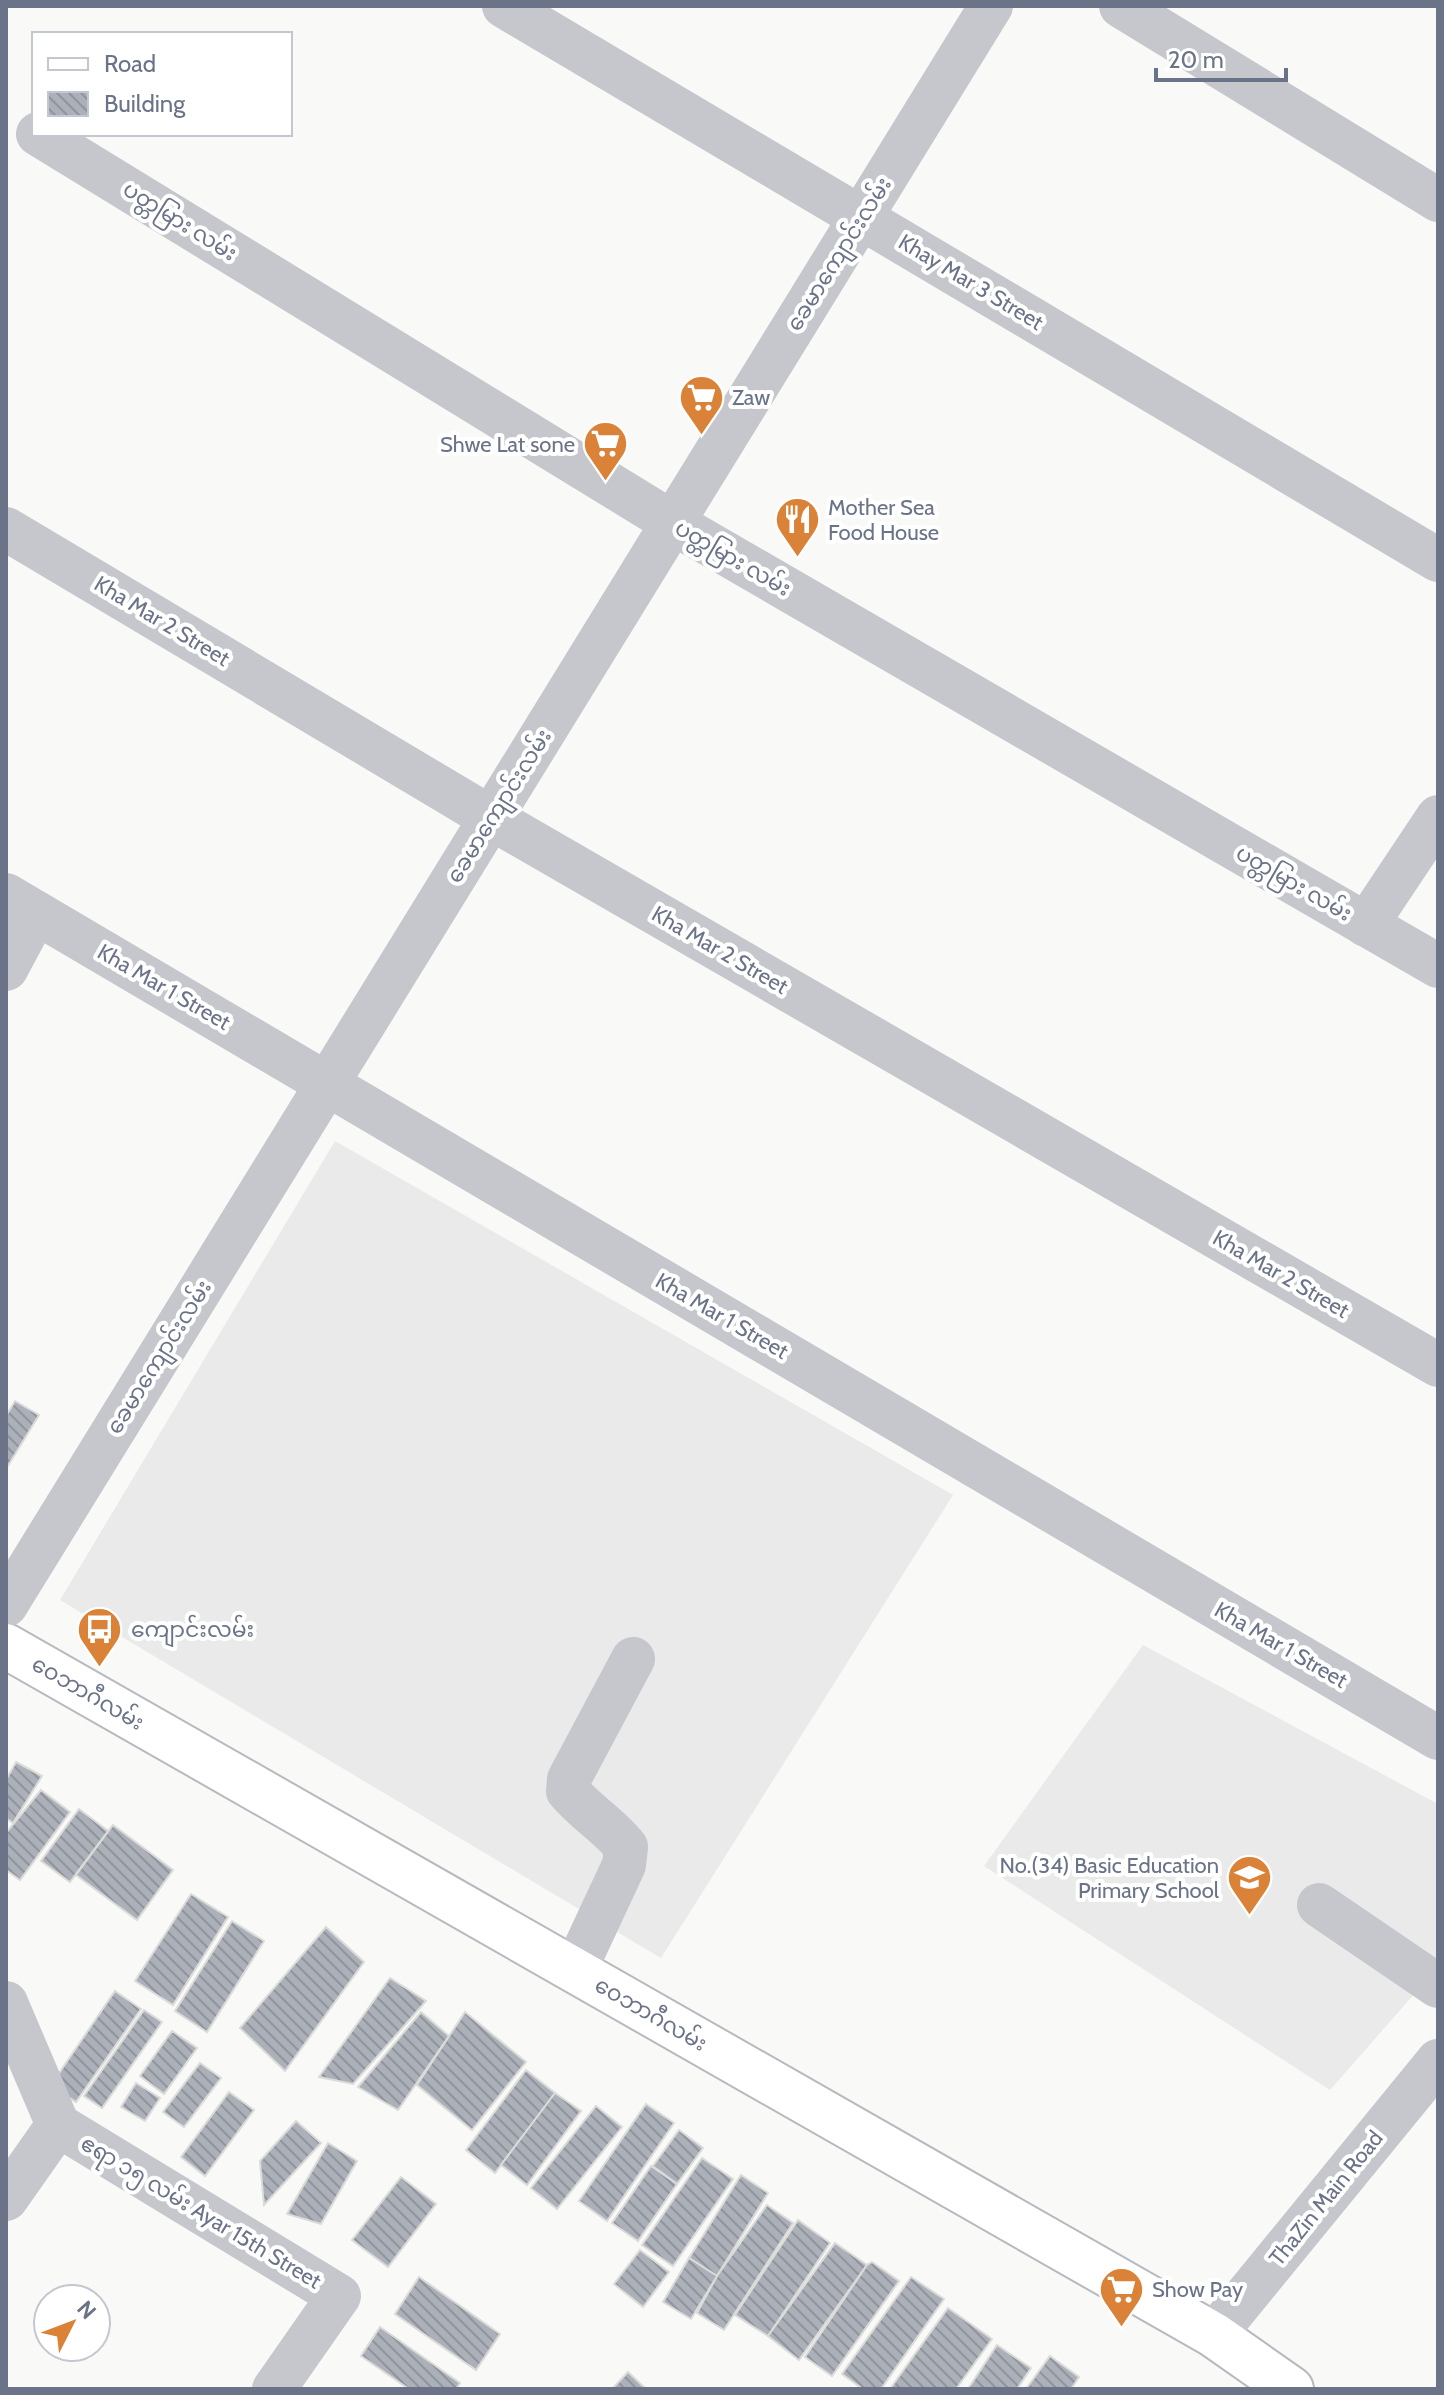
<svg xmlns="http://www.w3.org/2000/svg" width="1444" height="2395" font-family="Cabin,'Noto Sans Myanmar',sans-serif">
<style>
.built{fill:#eaeaea}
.building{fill:url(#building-back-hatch);stroke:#dbdbd9;stroke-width:2}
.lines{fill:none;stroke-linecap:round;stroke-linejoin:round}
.major-casing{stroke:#b6b9be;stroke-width:48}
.minor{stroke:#c5c7cc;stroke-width:44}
.major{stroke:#fff;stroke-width:44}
.labels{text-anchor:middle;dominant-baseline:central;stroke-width:8;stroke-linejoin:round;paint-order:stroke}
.street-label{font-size:22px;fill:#6a7387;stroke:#fff}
.poi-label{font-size:22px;fill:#6a7387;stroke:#fff;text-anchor:start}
</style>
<defs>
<pattern id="building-back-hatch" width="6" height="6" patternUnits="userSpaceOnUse" patternTransform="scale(2)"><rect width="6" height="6" fill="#acb0b9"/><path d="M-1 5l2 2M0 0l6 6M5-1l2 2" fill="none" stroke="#90949c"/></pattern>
</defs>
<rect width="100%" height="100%" fill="#f9f9f7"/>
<g class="built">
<path d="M335,1141L953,1495L661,1958L60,1600Z"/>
<path d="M1143,1645L1438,1804V1967L1330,2090L984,1866Z"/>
</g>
<g class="building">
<path d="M15,1401L39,1415L6,1469V1416Z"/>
<path d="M16,1762L42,1776L13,1823L6,1818V1780Z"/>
<path d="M41,1790L70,1812L20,1880L6,1870V1833Z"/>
<path d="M79,1809L108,1831L70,1882L41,1861Z"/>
<path d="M113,1825L173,1870L137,1920L76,1875Z"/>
<path d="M191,1894L228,1917L173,2005L135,1981Z"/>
<path d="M232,1921L264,1941L207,2032L175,2011Z"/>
<path d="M326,1927L364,1962L285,2071L240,2028Z"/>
<path d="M390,1978L426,2001L353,2084L319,2077Z"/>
<path d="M115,1991L141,2009L76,2102L51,2085Z"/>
<path d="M144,2010L162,2022L102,2108L84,2096Z"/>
<path d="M421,2012L449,2036L398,2110L358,2087Z"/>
<path d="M465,2012L526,2062L472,2130L417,2085Z"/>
<path d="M172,2031L197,2048L164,2094L140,2076Z"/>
<path d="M200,2063L221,2078L184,2127L163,2112Z"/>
<path d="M526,2070L555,2093L495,2173L466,2150Z"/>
<path d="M136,2083L160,2098L145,2121L121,2107Z"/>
<path d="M229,2092L254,2110L205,2176L181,2157Z"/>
<path d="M555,2093L581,2111L527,2185L501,2165Z"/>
<path d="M646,2104L674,2123L607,2221L579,2201Z"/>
<path d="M596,2106L622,2127L557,2209L531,2188Z"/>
<path d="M296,2121L321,2143L264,2205L260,2161Z"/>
<path d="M679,2130L703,2148L677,2184L653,2166Z"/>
<path d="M328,2143L357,2161L321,2224L287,2214Z"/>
<path d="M702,2158L733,2179L673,2266L642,2245Z"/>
<path d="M651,2166L677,2184L638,2241L612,2223Z"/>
<path d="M741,2175L768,2193L717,2276L689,2258Z"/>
<path d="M401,2177L436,2204L388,2267L352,2240Z"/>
<path d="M767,2205L793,2223L724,2330L697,2313L717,2276Z"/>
<path d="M798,2220L830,2243L768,2336L735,2315Z"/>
<path d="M835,2243L867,2265L799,2360L768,2336Z"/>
<path d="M640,2250L669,2272L643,2307L614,2284Z"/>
<path d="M689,2258L717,2276L691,2319L663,2302Z"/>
<path d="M872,2262L899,2281L832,2376L805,2357L867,2265Z"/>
<path d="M419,2277L500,2334L476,2370L395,2314Z"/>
<path d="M911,2277L944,2299L881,2389H863L842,2374Z"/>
<path d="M948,2308L992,2339L956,2389H890Z"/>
<path d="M380,2327L460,2383L456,2389H409L361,2356Z"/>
<path d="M997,2345L1031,2368L1017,2389H968Z"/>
<path d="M1050,2356L1079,2377L1071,2389H1026Z"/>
<path d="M628,2372L646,2389H612Z"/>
</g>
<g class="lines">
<defs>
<path id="major" d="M6,1646L1214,2335L1291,2389"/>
</defs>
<use href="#major" class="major-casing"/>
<g class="minor">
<path d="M504,6L1438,560"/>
<path d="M1121,6L1438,200"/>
<path d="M38,134L673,523L1438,966"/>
<path d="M6,529L491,818L1438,1365"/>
<path d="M6,895L1438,1738"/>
<path d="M1366,925L1438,817"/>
<path d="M6,969L36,913"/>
<path d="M6,1605L991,6"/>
<path d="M1319,1905L1438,1986"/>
<path d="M575,1970L624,1865L626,1847C609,1825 585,1812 568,1791L569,1779L633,1659"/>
<path d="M6,2003L58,2125"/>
<path d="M6,2199L58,2125L339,2296L274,2389"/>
<path d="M1214,2335L1438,2061"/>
</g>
<use href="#major" class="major"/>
</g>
<defs>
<symbol id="supermarket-pin" viewBox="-11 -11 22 30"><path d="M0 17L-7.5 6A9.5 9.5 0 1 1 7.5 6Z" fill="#da8237" stroke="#fff"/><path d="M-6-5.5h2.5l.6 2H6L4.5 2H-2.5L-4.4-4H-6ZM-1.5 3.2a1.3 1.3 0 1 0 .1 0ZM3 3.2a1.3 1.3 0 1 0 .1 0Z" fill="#fff"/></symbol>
<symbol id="restaurant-pin" viewBox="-11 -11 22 30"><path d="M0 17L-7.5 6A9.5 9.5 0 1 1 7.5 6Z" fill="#da8237" stroke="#fff"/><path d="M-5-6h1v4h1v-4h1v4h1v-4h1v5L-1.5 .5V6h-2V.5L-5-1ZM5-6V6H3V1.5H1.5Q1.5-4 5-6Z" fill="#fff"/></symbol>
<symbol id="bus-pin" viewBox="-11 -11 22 30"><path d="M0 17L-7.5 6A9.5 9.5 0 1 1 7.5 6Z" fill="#da8237" stroke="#fff"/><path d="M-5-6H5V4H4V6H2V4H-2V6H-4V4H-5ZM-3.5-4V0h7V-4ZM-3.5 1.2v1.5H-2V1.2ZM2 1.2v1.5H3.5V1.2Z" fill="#fff"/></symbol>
<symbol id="school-pin" viewBox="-11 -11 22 30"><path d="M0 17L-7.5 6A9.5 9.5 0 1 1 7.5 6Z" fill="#da8237" stroke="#fff"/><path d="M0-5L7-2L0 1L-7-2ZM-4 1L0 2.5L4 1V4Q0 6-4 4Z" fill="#fff"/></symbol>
</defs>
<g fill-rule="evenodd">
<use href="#supermarket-pin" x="676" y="372" width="51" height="69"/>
<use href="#supermarket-pin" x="580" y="418" width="51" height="69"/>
<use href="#restaurant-pin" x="772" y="494" width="51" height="69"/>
<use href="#bus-pin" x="74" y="1604" width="51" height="69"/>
<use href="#school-pin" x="1224" y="1852" width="51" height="69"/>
<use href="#supermarket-pin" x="1096" y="2264" width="51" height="69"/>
</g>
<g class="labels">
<g class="street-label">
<text transform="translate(180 221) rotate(32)">ပတ္တမြား လမ်း</text>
<text transform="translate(839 254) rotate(-58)">ခေမာကျောင်းလမ်း</text>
<text transform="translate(971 282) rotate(31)">Khay Mar 3 Street</text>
<text transform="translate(733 558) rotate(30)">ပတ္တမြား လမ်း</text>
<text transform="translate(162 621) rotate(31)">Kha Mar 2 Street</text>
<text transform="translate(499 806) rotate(-58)">ခေမာကျောင်းလမ်း</text>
<text transform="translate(1294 883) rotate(30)">ပတ္တမြား လမ်း</text>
<text transform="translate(720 950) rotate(30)">Kha Mar 2 Street</text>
<text transform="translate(164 987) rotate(30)">Kha Mar 1 Street</text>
<text transform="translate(1281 1274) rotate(30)">Kha Mar 2 Street</text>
<text transform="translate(722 1316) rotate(30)">Kha Mar 1 Street</text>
<text transform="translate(159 1357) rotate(-58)">ခေမာကျောင်းလမ်း</text>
<text transform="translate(1281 1645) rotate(30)">Kha Mar 1 Street</text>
<text transform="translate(88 1693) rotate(30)">ဝေဘာဂီလမ်း</text>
<text transform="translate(651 2014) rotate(30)">ဝေဘာဂီလမ်း</text>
<text transform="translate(1326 2198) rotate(-51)">ThaZin Main Road</text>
<text transform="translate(201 2212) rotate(31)">ဧရာ ၁၅ လမ်း Ayar 15th Street</text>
</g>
<g class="poi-label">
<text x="732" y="397">Zaw</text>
<text x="575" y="444" text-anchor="end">Shwe Lat sone</text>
<text x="828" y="507">Mother Sea<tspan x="828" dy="25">Food House</tspan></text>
<text x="131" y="1629">ကျောင်းလမ်း</text>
<text x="1219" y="1865" text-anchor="end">No.(34) Basic Education<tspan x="1219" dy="25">Primary School</tspan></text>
<text x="1152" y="2289">Show Pay</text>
</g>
</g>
<rect width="1444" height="2395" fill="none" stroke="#6a7387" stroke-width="16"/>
<rect x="32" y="32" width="260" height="104" fill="#ffffff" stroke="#c3c7cf" stroke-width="2"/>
<rect x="48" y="58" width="40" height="12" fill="#ffffff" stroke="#c3c7cf" stroke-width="2"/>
<text x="104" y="72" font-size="24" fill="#6a7387">Road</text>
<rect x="48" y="92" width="40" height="24" fill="url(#building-back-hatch)" stroke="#c3c7cf" stroke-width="2"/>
<text x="104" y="112" font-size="24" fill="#6a7387">Building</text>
<g transform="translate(72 2323) rotate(48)"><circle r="38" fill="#ffffff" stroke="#c3c7cf" stroke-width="2"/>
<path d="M0-6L14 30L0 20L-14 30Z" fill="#da8237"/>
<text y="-12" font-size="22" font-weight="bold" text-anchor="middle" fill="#6a7387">N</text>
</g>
<path d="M1156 68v12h130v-12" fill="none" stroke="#6a7387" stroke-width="4"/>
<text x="1168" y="68" font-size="24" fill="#6a7387" stroke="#ffffff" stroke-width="6" paint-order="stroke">20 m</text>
</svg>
